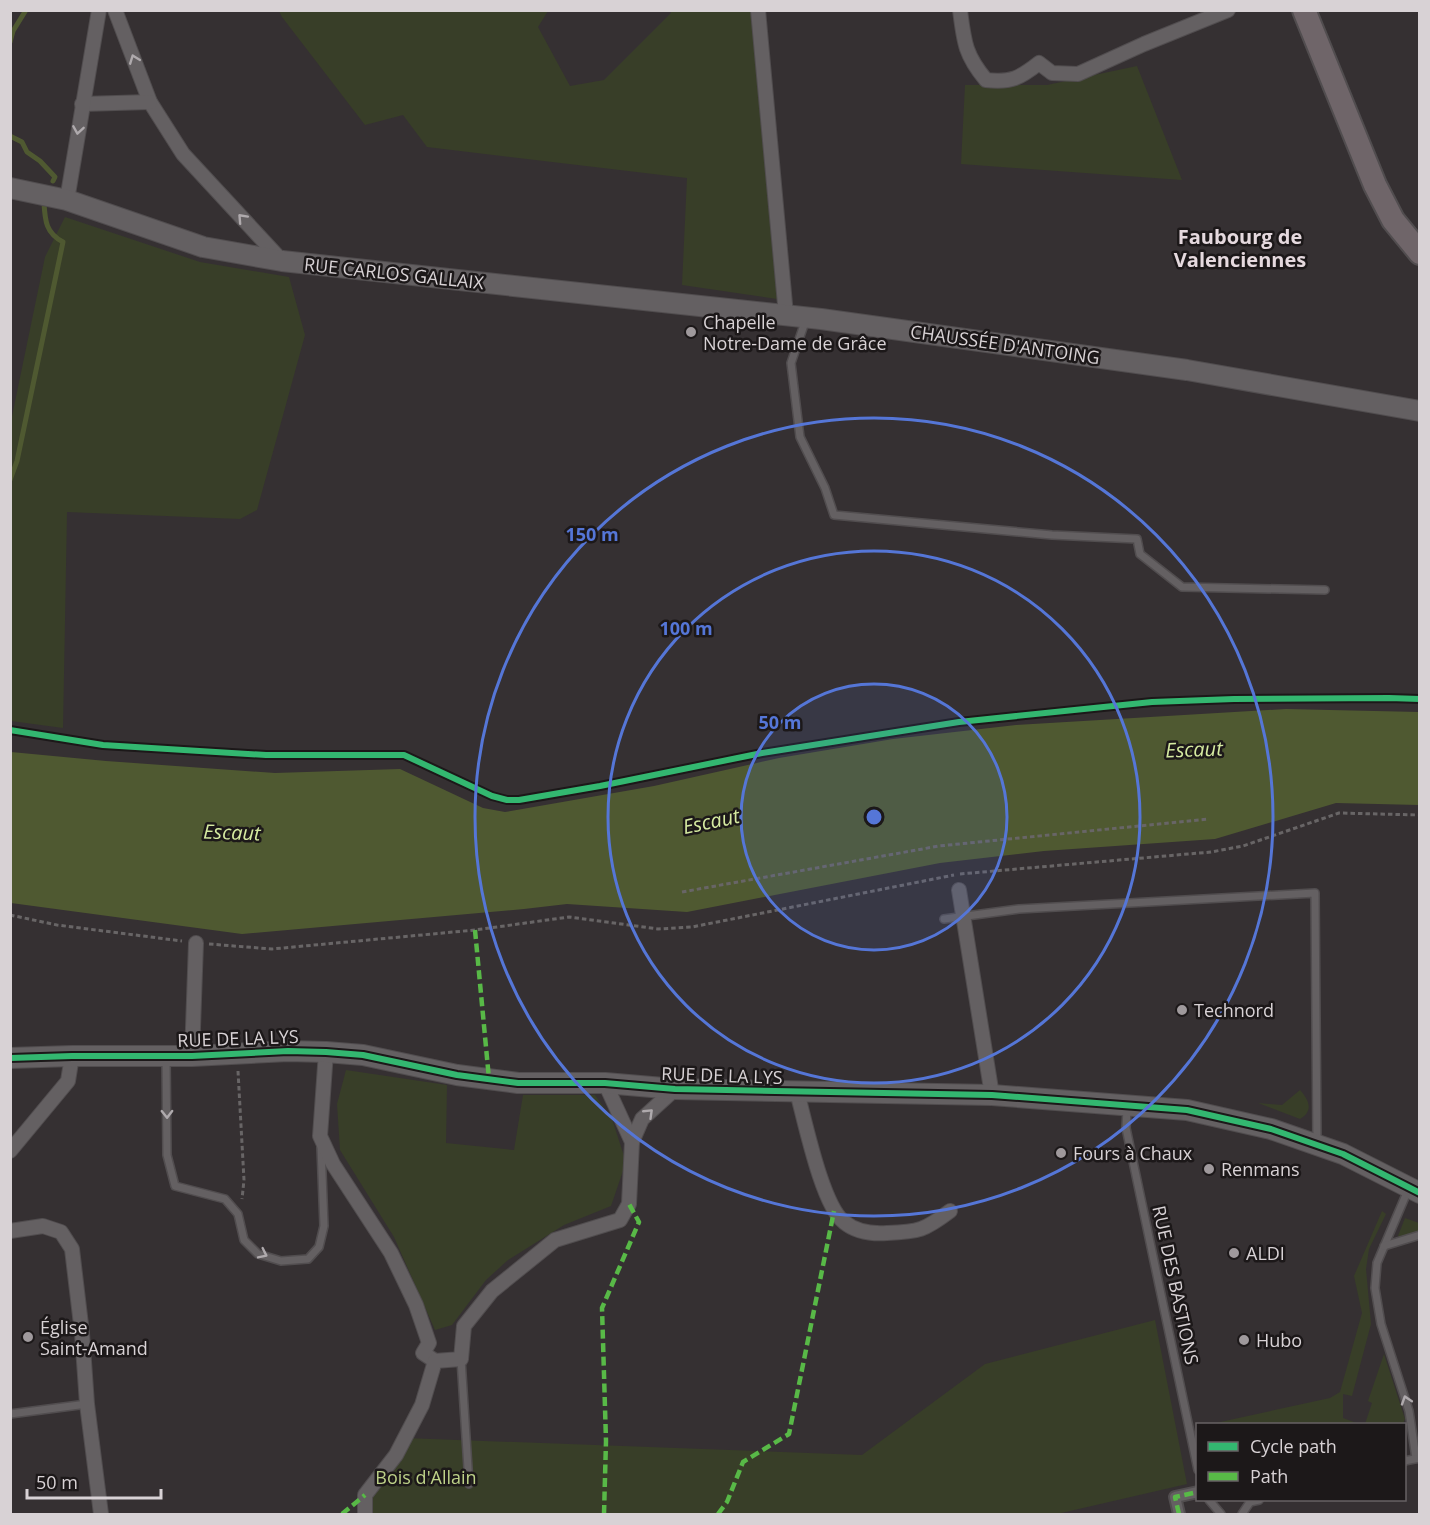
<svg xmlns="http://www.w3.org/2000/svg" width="1430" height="1525" font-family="'Open Sans',sans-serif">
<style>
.green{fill:#383e28}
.water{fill:#4f5931}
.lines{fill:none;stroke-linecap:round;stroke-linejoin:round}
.stream{stroke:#4f5931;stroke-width:5}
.service-casing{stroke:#514d4f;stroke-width:10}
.pedestrian-casing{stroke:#514d4f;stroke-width:14}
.minor-casing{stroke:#514d4f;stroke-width:16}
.secondary-casing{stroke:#514d4f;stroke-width:22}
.primary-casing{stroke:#514d4f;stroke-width:26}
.path{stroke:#686566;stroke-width:3;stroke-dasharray:4.5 3;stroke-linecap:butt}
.service{stroke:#646062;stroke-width:7}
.pedestrian{stroke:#646062;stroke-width:10}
.minor{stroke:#646062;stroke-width:14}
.secondary{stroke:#646062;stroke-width:20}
.primary{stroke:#6f6569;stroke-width:22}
.quiet{stroke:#58b947;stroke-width:4.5;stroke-dasharray:9 4.5;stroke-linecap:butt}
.cycleway-casing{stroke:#1c1819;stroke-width:10}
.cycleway{stroke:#33b770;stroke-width:6}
.oneway{stroke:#afaaad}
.ring{fill:none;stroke:#5576d7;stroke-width:3}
.poi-dot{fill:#9f999c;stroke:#1c1819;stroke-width:2}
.labels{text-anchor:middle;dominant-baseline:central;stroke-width:5;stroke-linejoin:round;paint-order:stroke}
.street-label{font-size:18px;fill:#d8d2d5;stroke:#1c1819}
.poi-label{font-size:18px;fill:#d8d2d5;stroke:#1c1819;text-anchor:start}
.park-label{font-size:18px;fill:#bdd188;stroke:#1c1819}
.neighbourhood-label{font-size:20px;font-weight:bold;fill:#e5d9de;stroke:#1c1819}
.water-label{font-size:20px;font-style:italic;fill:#d6eba1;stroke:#1c1819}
.centre{fill:#5576d7;stroke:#1c1819;stroke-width:3}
.ring-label{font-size:18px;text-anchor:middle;font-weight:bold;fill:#5576d7;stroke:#1c1819;stroke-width:5;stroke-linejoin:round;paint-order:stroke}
</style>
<rect width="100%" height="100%" fill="#353032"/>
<g class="green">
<path d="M279,11H548L538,27L570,86L604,80L671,13L670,11H758L784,300L682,285L687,178L427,147L403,115L365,125L282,17Z"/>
<path d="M1137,66L1182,180L961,164L965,85H1047Z"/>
<path d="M65,217L200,262L289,277L305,335L257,510L240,519L67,512L63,728L11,721V421L45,257Z"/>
<path d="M346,1070L447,1085L446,1143L514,1150L523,1095H595L612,1119L626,1162L611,1206L564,1225L508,1260L486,1280L452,1325L435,1330L394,1237L340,1150L337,1104Z"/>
<path d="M1300,1090C1309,1100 1314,1111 1300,1119L1258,1103L1282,1105Z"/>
<path d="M1382,1211L1386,1214L1369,1249L1366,1269L1371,1324L1352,1396L1343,1394V1418L1359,1424H1211L1330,1398L1340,1392L1362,1313L1354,1276Z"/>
<path d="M1405,1218L1419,1223V1233L1400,1238L1398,1236Z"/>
<path d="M1155,1320L1187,1484L1057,1514H362L365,1495L405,1438L862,1455L985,1364Z"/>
<path d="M1384,1354L1405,1419L1403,1424H1365L1372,1403L1368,1401Z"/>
</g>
<path class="water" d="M1286,709L1419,712V805L1336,803L1215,839L1044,851L940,863L687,912L567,904L524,909L242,934L11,903V752L106,761L275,773L400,769L483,808L505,812L654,786L779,758L893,739L1016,725Z"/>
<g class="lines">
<g class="stream">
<path d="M10,42L13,31L26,10"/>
<path d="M10,136L22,142L27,152L40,161L55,177L53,181"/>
<path d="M10,480L17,461L63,242C46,233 45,221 44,203"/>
</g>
<defs>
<g id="service">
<path d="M806,319L791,363L800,437L825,488L834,515L1052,535L1137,539L1140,554L1182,587L1325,590"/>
<path d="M944,919L1019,909L1315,893L1317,1143"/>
<path d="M166,1058L167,1155L175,1186L225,1199L238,1214L244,1240L258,1254L281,1261L308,1259L319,1247L324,1226L321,1147"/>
<path d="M1127,1109L1126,1128L1198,1470"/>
<path d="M1408,1190L1377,1263L1375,1288L1381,1324L1409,1411L1416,1458"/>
<path d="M1384,1246L1420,1235"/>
<path d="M461,1359L469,1484"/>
<path d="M10,1414L87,1404"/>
<path d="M1404,1461L1420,1458"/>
<path d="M1209,1500L1221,1514"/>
<path d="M1242,1514L1250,1502L1259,1500"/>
</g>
<path id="pedestrian" d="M1179,1514L1175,1497L1198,1492"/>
<g id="minor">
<path d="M115,10L150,102L183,154L282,261"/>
<path d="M758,10L786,315"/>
<path d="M960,10C964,42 965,55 986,80C1011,83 1020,78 1039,63L1052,73L1078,74L1144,44L1228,10"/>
<path d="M82,104L150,102"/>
<path d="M67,200L99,10"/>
<path d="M959,890L992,1095"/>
<path d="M326,1052L320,1136L333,1164L391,1253L416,1305L429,1343L423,1353L435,1361"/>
<path d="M192,1056L196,943"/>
<path d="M605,1083L632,1142"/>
<path d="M797,1092C805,1121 822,1205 844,1222C856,1232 872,1234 887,1233C919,1232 925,1230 950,1211"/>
<path d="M10,1151L68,1081L72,1056"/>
<path d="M10,1231L43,1226L61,1232L72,1249L82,1333L87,1404L101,1514"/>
<path d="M365,1514V1495L396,1455L422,1405L435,1361L461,1359L464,1326L492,1291L555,1240L620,1220L629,1204L632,1142L642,1119L675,1089"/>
</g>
<g id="secondary">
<path d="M10,188L67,200L203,247L282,261L821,319L1187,370L1420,411"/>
<path d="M10,1058L72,1056H192L288,1051L326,1052L363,1055L457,1075L518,1083H605L675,1089L992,1095L1187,1110L1271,1129L1343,1154L1420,1193"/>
</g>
<path id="primary" d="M1304,10L1375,185L1393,220L1420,253"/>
</defs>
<use href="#service" class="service-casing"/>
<use href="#pedestrian" class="pedestrian-casing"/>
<use href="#minor" class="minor-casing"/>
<use href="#secondary" class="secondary-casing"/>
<use href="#primary" class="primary-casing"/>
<g class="path">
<path d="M960,874L1211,852L1243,846L1339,813L1420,815"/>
<path d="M682,892L939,846L1208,819"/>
<path d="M10,915L57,925L182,941"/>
<path d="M209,944L272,949L475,930L569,917L658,929L692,927L954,875"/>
<path d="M238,1071L244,1180L242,1199"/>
</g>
<use href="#service" class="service"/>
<use href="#pedestrian" class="pedestrian"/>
<use href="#minor" class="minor"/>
<use href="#secondary" class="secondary"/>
<use href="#primary" class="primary"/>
<g class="quiet">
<path d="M475,930L489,1079"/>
<path d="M342,1514L365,1495"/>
<path d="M604,1514L606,1441L602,1308L639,1222L629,1204"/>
<path d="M718,1514L727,1502L743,1462L789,1434L834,1211"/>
<path d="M1179,1514L1175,1497L1198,1492"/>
</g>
<defs>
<g id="cycleway">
<path d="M10,730L103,745L266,755H404L492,796L507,800H519L600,786L762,753L959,722L1152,702L1234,699L1389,698L1420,699"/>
<path d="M10,1058L72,1056H192L288,1051L326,1052L363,1055L457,1075L518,1083H605L675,1089L992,1095L1187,1110L1271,1129L1343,1154L1420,1193"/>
</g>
</defs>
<use href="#cycleway" class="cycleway-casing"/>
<use href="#cycleway" class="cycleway"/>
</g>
<defs><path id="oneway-chevron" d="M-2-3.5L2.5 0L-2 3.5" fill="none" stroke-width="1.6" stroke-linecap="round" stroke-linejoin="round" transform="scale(1.5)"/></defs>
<g class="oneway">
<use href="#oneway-chevron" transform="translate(134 59) rotate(-111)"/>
<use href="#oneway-chevron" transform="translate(78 130) rotate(99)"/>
<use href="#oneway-chevron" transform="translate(242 218) rotate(-133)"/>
<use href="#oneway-chevron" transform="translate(649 1113) rotate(-44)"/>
<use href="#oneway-chevron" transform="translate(167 1114) rotate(89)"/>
<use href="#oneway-chevron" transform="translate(263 1254) rotate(26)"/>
<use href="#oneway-chevron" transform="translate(1406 1400) rotate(-108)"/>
</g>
<circle cx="874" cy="817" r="133" fill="#5576d7" fill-opacity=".12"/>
<g class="ring">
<circle cx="874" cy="817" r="133"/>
<circle cx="874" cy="817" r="266"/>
<circle cx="874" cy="817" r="399"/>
</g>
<g class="poi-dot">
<circle cx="691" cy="332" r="6"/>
<circle cx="1182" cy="1010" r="6"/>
<circle cx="1061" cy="1153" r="6"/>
<circle cx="1209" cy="1169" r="6"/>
<circle cx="1234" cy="1253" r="6"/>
<circle cx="28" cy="1337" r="6"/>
<circle cx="1244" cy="1340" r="6"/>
</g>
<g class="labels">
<g class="street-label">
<text transform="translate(394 273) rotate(6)">RUE CARLOS GALLAIX</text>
<text transform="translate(1005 344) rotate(8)">CHAUSSÉE D'ANTOING</text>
<text transform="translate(238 1038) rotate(-2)">RUE DE LA LYS</text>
<text transform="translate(722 1075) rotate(2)">RUE DE LA LYS</text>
<text transform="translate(1176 1285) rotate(78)">RUE DES BASTIONS</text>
</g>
<g class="poi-label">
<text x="703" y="322">Chapelle<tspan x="703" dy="21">Notre-Dame de Grâce</tspan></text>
<text x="1194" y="1010">Technord</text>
<text x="1073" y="1153">Fours à Chaux</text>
<text x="1221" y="1169">Renmans</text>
<text x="1246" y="1253">ALDI</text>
<text x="40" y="1327">Église<tspan x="40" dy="21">Saint-Amand</tspan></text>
<text x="1256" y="1340">Hubo</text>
</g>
<g class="park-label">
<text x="426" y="1477">Bois d'Allain</text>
</g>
<g class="neighbourhood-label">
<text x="1240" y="236">Faubourg de<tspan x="1240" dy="23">Valenciennes</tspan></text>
</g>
<g class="water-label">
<text transform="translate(1194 749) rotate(-2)">Escaut</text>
<text transform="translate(711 821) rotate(-12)">Escaut</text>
<text transform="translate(232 832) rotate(2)">Escaut</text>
</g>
</g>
<circle cx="874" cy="817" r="9" class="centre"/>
<g class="ring-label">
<text x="592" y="541">150 m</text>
<text x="686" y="635">100 m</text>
<text x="780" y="729">50 m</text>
</g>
<rect width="1430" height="1525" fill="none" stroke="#d8d2d5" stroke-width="24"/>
<rect x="1196" y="1423" width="210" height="78" fill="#1c1819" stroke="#676264" stroke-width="1.5"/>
<rect x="1208" y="1442" width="30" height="9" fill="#33b770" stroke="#676264" stroke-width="1.5"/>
<text x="1250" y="1453" font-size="18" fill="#d8d2d5">Cycle path</text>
<rect x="1208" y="1472" width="30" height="9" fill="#58b947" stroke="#676264" stroke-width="1.5"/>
<text x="1250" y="1483" font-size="18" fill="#d8d2d5">Path</text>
<path d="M27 1489v9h134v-9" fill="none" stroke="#d8d2d5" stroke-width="3"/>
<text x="36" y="1489" font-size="18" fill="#d8d2d5" stroke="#1c1819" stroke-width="4.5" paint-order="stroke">50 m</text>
</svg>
